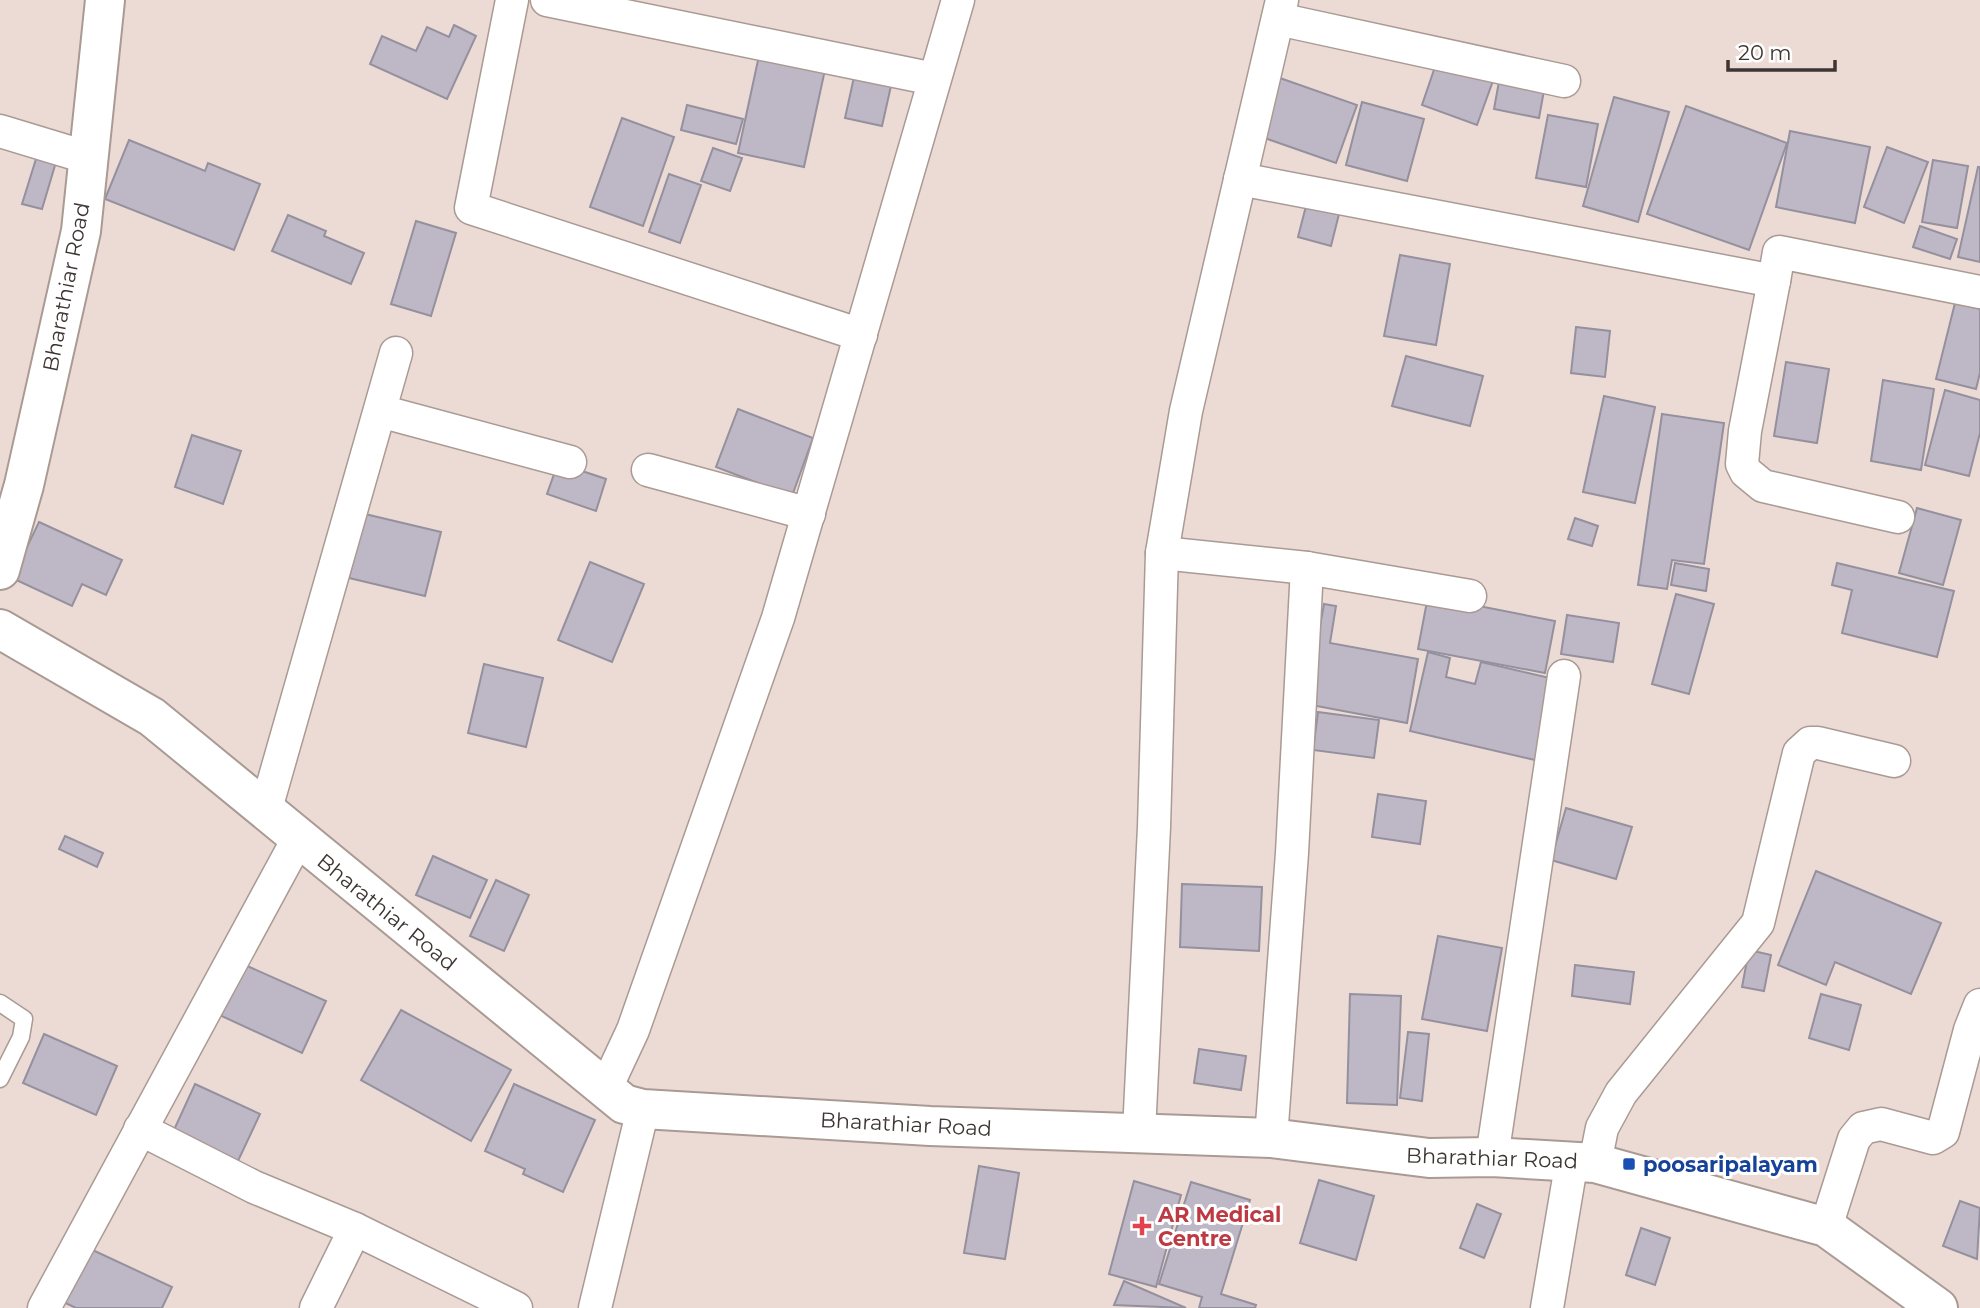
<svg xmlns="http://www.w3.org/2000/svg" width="1980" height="1308" font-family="Montserrat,sans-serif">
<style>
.building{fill:#beb8c6;stroke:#95909d;stroke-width:2}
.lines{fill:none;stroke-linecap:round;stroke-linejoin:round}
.lane-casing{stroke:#aa9a94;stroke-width:19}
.street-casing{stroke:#aa9a94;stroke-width:35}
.secondary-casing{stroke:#aa9a94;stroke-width:42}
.lane{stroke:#fff;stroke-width:16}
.street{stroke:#fff;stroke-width:32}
.secondary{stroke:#fff;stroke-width:38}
.transit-dot{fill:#1a4fb4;stroke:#fff;stroke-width:2.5}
.health-dot{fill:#e0444e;stroke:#fff;stroke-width:2.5}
.labels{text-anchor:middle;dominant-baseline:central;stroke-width:6;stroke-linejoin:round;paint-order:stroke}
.street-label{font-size:21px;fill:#3c3533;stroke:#fff}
.transit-label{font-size:21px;font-weight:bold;fill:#164399;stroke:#fff;text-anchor:start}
.health-label{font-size:21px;font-weight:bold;fill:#be3a42;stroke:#fff;text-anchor:start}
</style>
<rect width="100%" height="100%" fill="#ecdbd5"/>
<g class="building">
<path d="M454,25L476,36L447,99L370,64L382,36L416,51L427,27L449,37Z"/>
<path d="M760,51L826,65L804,167L738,153Z"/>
<path d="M1438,58L1494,78L1477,125L1422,105Z"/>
<path d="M856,68L893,77L882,126L845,118Z"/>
<path d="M1500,76L1545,85L1539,118L1494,109Z"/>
<path d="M1277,77L1357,105L1336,163L1256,135Z"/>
<path d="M1614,97L1669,112L1638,222L1583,206Z"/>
<path d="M1362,102L1424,119L1407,181L1346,165Z"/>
<path d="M687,105L743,119L736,144L681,130Z"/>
<path d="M1686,106L1787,143L1749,250L1647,214Z"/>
<path d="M1548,115L1598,124L1586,187L1536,178Z"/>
<path d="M622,118L674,137L643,226L590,207Z"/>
<path d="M1790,131L1870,147L1855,223L1776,207Z"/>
<path d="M129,140L205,171L208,163L260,184L234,250L105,199Z"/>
<path d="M40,146L59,152L42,209L22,204Z"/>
<path d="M1887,147L1928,162L1904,223L1864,207Z"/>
<path d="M713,148L742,158L730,191L701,181Z"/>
<path d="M1933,160L1968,166L1957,228L1922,222Z"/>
<path d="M1978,167H1980V262L1958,257Z"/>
<path d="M669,174L701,185L680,243L649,232Z"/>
<path d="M1306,206L1339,214L1331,246L1298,237Z"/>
<path d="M288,215L326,231L324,236L364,253L351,284L272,251Z"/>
<path d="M416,221L456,233L431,316L391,304Z"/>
<path d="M1920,226L1957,239L1950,259L1913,247Z"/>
<path d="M1400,255L1450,264L1436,345L1384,336Z"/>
<path d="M1955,303L1980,309V373L1976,389L1936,379Z"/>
<path d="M1576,327L1610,331L1605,377L1571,373Z"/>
<path d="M1406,356L1483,376L1470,426L1392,406Z"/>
<path d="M1786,362L1829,369L1817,443L1774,436Z"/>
<path d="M1883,380L1934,389L1921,470L1871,461Z"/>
<path d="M1945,390L1980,400V433L1969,476L1925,465Z"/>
<path d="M1604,396L1655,407L1635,503L1583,492Z"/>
<path d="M738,409L813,438L792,496L716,467Z"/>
<path d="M1662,414L1724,423L1704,564L1672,560L1667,589L1638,585Z"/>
<path d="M192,435L241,451L223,504L175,487Z"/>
<path d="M558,463L606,479L596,511L547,494Z"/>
<path d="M1917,508L1961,520L1943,585L1899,573Z"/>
<path d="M365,514L441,532L425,596L349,578Z"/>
<path d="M1575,518L1598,526L1592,546L1568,539Z"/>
<path d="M39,522L122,560L106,595L82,584L72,606L12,578Z"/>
<path d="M590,562L644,584L612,662L558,640Z"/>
<path d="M1675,563L1709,569L1706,591L1671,585Z"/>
<path d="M1837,563L1954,591L1937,657L1842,633L1852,590L1832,585Z"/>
<path d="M1676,594L1714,604L1689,694L1652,684Z"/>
<path d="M1428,596L1555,621L1545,673L1418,649Z"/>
<path d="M1324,604L1336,606L1330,643L1418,659L1407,723L1306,704Z"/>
<path d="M1567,615L1619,623L1613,662L1561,654Z"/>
<path d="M1428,652L1450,658L1446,677L1475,684L1481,662L1554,679L1535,760L1410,731Z"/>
<path d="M484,664L543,678L526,747L468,733Z"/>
<path d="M1318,712L1379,720L1374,758L1313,750Z"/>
<path d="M1378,794L1426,801L1420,844L1372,837Z"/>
<path d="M1566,808L1632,827L1616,879L1551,860Z"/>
<path d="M65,836L103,853L97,867L59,849Z"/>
<path d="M433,856L487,880L470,918L416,895Z"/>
<path d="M1816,871L1941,923L1911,994L1835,962L1826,985L1778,965Z"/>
<path d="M496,880L529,895L504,951L470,936Z"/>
<path d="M1182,884L1262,887L1259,951L1180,947Z"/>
<path d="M1438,936L1502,948L1487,1031L1422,1019Z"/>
<path d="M1749,950L1771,955L1764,991L1742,987Z"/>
<path d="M236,961L326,1001L302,1053L213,1012Z"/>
<path d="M1575,965L1634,972L1630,1004L1572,996Z"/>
<path d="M1350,994L1401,996L1397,1105L1347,1103Z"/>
<path d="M1821,994L1861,1005L1849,1050L1809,1038Z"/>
<path d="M401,1010L511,1070L471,1141L361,1080Z"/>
<path d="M1408,1032L1429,1034L1422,1101L1400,1098Z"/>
<path d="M44,1034L117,1066L96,1115L23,1083Z"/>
<path d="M1199,1049L1246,1056L1241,1090L1194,1083Z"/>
<path d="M195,1084L260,1114L238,1161L173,1132Z"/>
<path d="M514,1084L595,1120L563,1192L523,1174L525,1169L485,1151Z"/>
<path d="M979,1166L1019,1173L1005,1259L964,1253Z"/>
<path d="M1319,1180L1374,1196L1356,1260L1300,1243Z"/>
<path d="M1134,1181L1181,1195L1156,1287L1109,1274Z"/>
<path d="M1191,1182L1250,1200L1221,1294L1256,1305L1255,1308H1199L1202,1297L1159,1284Z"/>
<path d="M1960,1201L1980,1208L1977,1259L1943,1246Z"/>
<path d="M1477,1204L1501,1214L1484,1258L1460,1248Z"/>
<path d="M1641,1228L1670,1238L1655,1285L1626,1275Z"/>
<path d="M84,1246L172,1287L162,1308H76L59,1300Z"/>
<path d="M1124,1281L1186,1308L1114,1305Z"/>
</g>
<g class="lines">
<defs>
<path id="lane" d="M0,1003L24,1019L21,1037L0,1079"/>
<g id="street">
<path d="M512,0L471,208L861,335"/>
<path d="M547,0L934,79"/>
<path d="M1278,19L1564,81"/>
<path d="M0,131L89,158"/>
<path d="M1240,179L1774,281L1779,252L1980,292"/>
<path d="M1774,281L1745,431L1742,464L1746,472L1763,486L1898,517"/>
<path d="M380,411L570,462"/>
<path d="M648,470L809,514"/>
<path d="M1162,553L1307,568L1470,596"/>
<path d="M265,812L396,353"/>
<path d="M605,1090L633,1030L778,618L958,0"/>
<path d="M140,1129L254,1187L355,1229L516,1308"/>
<path d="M1139,1132L1154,827L1162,553L1186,411L1282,0"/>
<path d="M1271,1138L1292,853L1307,568"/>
<path d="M1492,1157L1564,676"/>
<path d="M1595,1163L1602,1128L1621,1093L1758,923L1799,753L1810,743H1818L1894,761"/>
<path d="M1826,1227L1854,1139L1863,1128L1881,1124L1933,1138L1943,1132L1970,1030L1980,1005"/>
<path d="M44,1308L298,839"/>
<path d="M316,1308L355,1229"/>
<path d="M595,1308L643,1109"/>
<path d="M1547,1308L1572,1160"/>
</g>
<g id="secondary">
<path d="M0,570L24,485L81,231L105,0"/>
<path d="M0,629L152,717L624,1104L643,1109L930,1126L1271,1138L1429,1158L1492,1157L1595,1163L1826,1227L1938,1308"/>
</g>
</defs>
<use href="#lane" class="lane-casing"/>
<use href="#street" class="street-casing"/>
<use href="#secondary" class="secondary-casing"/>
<use href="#lane" class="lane"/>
<use href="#street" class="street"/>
<use href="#secondary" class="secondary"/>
</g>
<rect class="transit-dot" x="1622" y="1157" width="14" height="14" rx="3.5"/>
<path class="health-dot" d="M1138.5 1215.5h7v7h7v7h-7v7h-7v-7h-7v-7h7z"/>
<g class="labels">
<g class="street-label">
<text transform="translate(66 287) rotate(-79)">Bharathiar Road</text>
<text transform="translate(387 912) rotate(39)">Bharathiar Road</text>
<text transform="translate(906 1124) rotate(3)">Bharathiar Road</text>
<text transform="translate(1492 1158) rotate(2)">Bharathiar Road</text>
</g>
<g class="transit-label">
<text x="1643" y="1164">poosaripalayam</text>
</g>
<g class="health-label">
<text x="1158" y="1214">AR Medical<tspan x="1158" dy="24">Centre</tspan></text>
</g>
</g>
<path d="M1728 60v10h107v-10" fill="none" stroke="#3c3533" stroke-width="3.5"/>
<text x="1738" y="60" font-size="21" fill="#3c3533" stroke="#ffffff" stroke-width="5" paint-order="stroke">20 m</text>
</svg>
